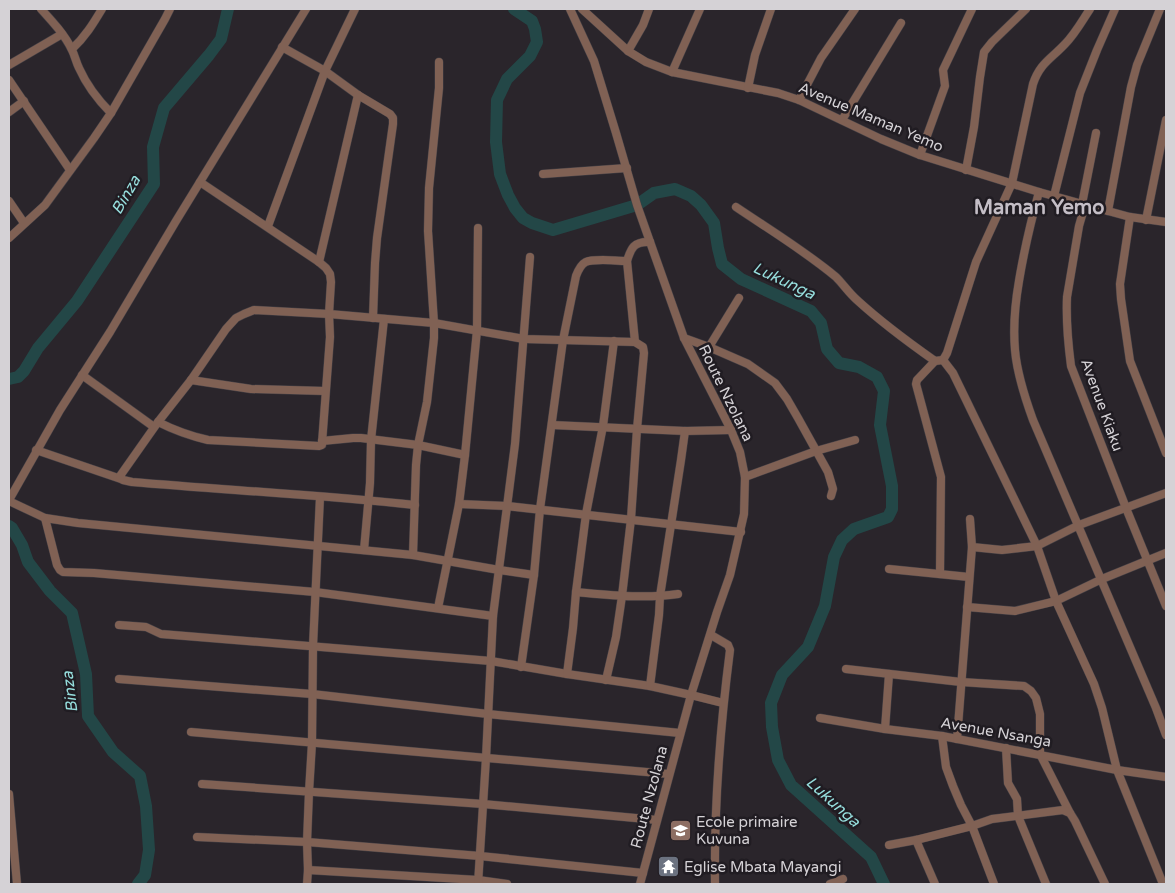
<svg xmlns="http://www.w3.org/2000/svg" width="1175" height="893" font-family="'Varela Round',sans-serif">
<style>
.lines{fill:none;stroke-linecap:round;stroke-linejoin:round}
.river{stroke:#234747;stroke-width:12}
.minor-casing{stroke:#454146;stroke-width:9}
.minor{stroke:#806154;stroke-width:8}
.labels{text-anchor:middle;dominant-baseline:central;stroke-width:5;stroke-linejoin:round;paint-order:stroke}
.street-label{font-size:15px;fill:#d5d2d6;stroke:#201c22}
.poi-label{font-size:15px;fill:#d5d2d6;stroke:#201c22;text-anchor:start}
.water-label{font-size:16px;font-style:italic;fill:#96dedd;stroke:#201c22}
.district-label{font-size:20px;font-weight:bold;fill:#c4bec6;stroke:#201c22}
</style>
<rect width="100%" height="100%" fill="#2a252b"/>
<g class="lines">
<g class="river">
<path d="M514,9L532,21L535,29L537,42L530,56L507,79L497,100L496,142L500,174L508,195L515,208L523,218L532,223L553,230L637,205L654,193L675,189L691,196L701,205L714,223L718,248L722,264L741,279L811,311L821,323L827,349L839,363L859,367L877,377L884,391L880,425L892,486V509L888,517L854,529L842,540L834,557L825,606L808,647L782,675L771,703L772,727L778,760L791,785L871,857L884,884"/>
<path d="M9,379L18,377L24,371L38,348L77,301L154,184L153,147L164,108L209,55L221,39L228,9"/>
<path d="M9,526L12,528L22,545L28,562L50,591L72,613L86,674L88,716L113,752L140,776L146,806L149,850L145,875L138,884"/>
</g>
<defs>
<g id="minor">
<path d="M41,9C52,21 65,35 72,50C75,56 76,62 79,68C87,86 98,100 111,113"/>
<path d="M570,9L594,61L616,133L637,205L684,338L731,430L740,452L745,477L744,514L730,575L717,612L691,695L640,884"/>
<path d="M582,9L628,51L646,62L672,72L778,93L799,100L881,139L920,155L1039,192L1108,211L1130,217L1166,222"/>
<path d="M282,47L325,71L358,95L390,114L393,118V124L377,238L375,263L373,318"/>
<path d="M72,49C85,37 93,24 102,9"/>
<path d="M628,51L643,25L649,9"/>
<path d="M9,65L62,34"/>
<path d="M672,72L700,9"/>
<path d="M9,80L70,170"/>
<path d="M748,88L755,55L771,9"/>
<path d="M799,100L821,58L855,9"/>
<path d="M9,112L24,101"/>
<path d="M842,120L901,23"/>
<path d="M920,155L945,86L943,70L972,9"/>
<path d="M966,170L974,127L980,77L984,52L992,42L1026,9"/>
<path d="M543,174L627,168"/>
<path d="M1039,192C1031,221 1024,251 1019,281C1015,304 1013,327 1015,350C1017,374 1025,398 1033,420L1156,708L1166,735"/>
<path d="M1054,196L1080,93L1097,50L1115,9"/>
<path d="M9,201L24,223"/>
<path d="M1082,204L1096,133"/>
<path d="M1085,205L1079,226L1067,297C1066,320 1068,343 1071,366L1126,508L1166,606"/>
<path d="M736,207C770,230 805,251 836,277C843,284 849,293 857,300C881,322 908,342 935,361L943,360"/>
<path d="M1108,211L1131,87L1137,65L1160,9"/>
<path d="M1130,217L1120,284L1121,299L1130,361L1166,453"/>
<path d="M1146,220L1166,120"/>
<path d="M268,226L325,71L355,9"/>
<path d="M9,238L45,205L94,138L111,113L165,19L170,9"/>
<path d="M319,262L358,95"/>
<path d="M684,338L709,347L748,364L775,383L787,399L798,418L828,472L833,489L831,496"/>
<path d="M635,342L627,261C631,248 634,241 650,242"/>
<path d="M709,347L739,298"/>
<path d="M943,360L953,373L1037,546L1056,601L1094,684L1102,708L1117,770L1163,884"/>
<path d="M943,360L947,353L976,262L1012,183L1033,84C1040,63 1051,59 1065,44C1075,34 1082,21 1090,9"/>
<path d="M935,361L917,380L916,384L941,477L940,574"/>
<path d="M82,375L154,427"/>
<path d="M191,380L251,389L325,391"/>
<path d="M158,422C174,430 190,436 208,440L319,446L322,445V443L330,337L329,314L331,282L330,274L326,268L319,262L200,182"/>
<path d="M552,425L685,431L731,430"/>
<path d="M322,441L353,438H361L418,445L465,455"/>
<path d="M36,450L121,479"/>
<path d="M745,477L816,451L855,440"/>
<path d="M9,500L60,410L110,332L176,221L306,9"/>
<path d="M9,501L45,518L78,523L413,555L499,570L534,575"/>
<path d="M459,504L507,506L741,532"/>
<path d="M415,505C320,495 226,490 132,482L123,480L120,476L158,422L191,380L226,329L236,318L244,314L254,310L329,314L434,323L524,339L635,342L643,347L644,353L637,429L631,519L622,596L616,637L606,680"/>
<path d="M45,518L57,565L60,570L63,572L94,573L315,592L493,616"/>
<path d="M972,547L1002,550L1037,546L1079,525L1166,493"/>
<path d="M364,550L370,483L371,440L384,319"/>
<path d="M413,555L416,465L418,445L427,402L434,338V323L428,231L429,188L439,88V62"/>
<path d="M889,569L969,577"/>
<path d="M576,592C610,595 644,599 678,594"/>
<path d="M967,607L1015,611L1056,601L1102,579L1166,553"/>
<path d="M438,608L459,504L465,455L477,330L478,228"/>
<path d="M119,625L146,627L161,634L491,661L567,674L650,686L691,695L723,703"/>
<path d="M711,635L728,645L730,650C720,728 714,806 715,884"/>
<path d="M521,667L534,575L540,509L563,340L576,276C582,260 587,260 603,260C611,260 619,261 627,261"/>
<path d="M846,669L961,682L1024,686L1031,691L1036,698L1040,714V754L1070,813"/>
<path d="M567,674L573,628L576,592L586,514L603,426L614,341"/>
<path d="M119,679L312,694L488,714L680,733"/>
<path d="M650,686L659,615L660,596L681,460L685,431"/>
<path d="M820,718L885,729L942,736L1117,770L1166,777"/>
<path d="M885,729L889,674"/>
<path d="M191,732L669,774"/>
<path d="M942,736L946,767L953,786L961,805L972,826L994,884"/>
<path d="M957,739L972,547L970,519"/>
<path d="M1006,748L1008,783L1017,799L1018,816L1046,884"/>
<path d="M202,784L483,804L657,820"/>
<path d="M9,794L17,884"/>
<path d="M197,837L307,842L480,856L643,873"/>
<path d="M916,840L935,884"/>
<path d="M889,845L916,840L972,826L992,819L1063,810L1070,813L1075,821L1105,884"/>
<path d="M308,870L478,880L507,884"/>
<path d="M307,884L308,870L307,842L309,792L312,743L313,646L320,497"/>
<path d="M478,884L486,758L493,616L515,444L530,257"/>
<path d="M830,884L843,879"/>
</g>
</defs>
<use href="#minor" class="minor-casing"/>
<use href="#minor" class="minor"/>
</g>
<defs>
<symbol id="school-square" viewBox="-11 -11 22 22"><rect x="-9" y="-9" width="18" height="18" rx="4" fill="#8d6e63" stroke="#201c22"/><path d="M0-5L7-2L0 1L-7-2ZM-4 1L0 2.5L4 1V4Q0 6-4 4Z" fill="#fff"/></symbol>
<symbol id="temple-square" viewBox="-11 -11 22 22"><rect x="-9" y="-9" width="18" height="18" rx="4" fill="#6b7280" stroke="#201c22"/><path d="M0-6L5-2H3V0L6.5 2.5H4V6H1.5V3h-3V6H-4V2.5H-6.5L-3 0V-2H-5Z" fill="#fff"/></symbol>
</defs>
<g fill-rule="evenodd">
<use href="#school-square" x="668" y="818" width="25" height="25"/>
<use href="#temple-square" x="656" y="854" width="25" height="25"/>
</g>
<g class="labels">
<g class="street-label">
<text transform="translate(871 117) rotate(23)">Avenue Maman Yemo</text>
<text transform="translate(726 393) rotate(64)">Route Nzolana</text>
<text transform="translate(1102 405) rotate(70)">Avenue Kiaku</text>
<text transform="translate(996 732) rotate(10)">Avenue Nsanga</text>
<text transform="translate(649 797) rotate(-75)">Route Nzolana</text>
</g>
<g class="poi-label">
<text x="696" y="822">Ecole primaire<tspan x="696" dy="17">Kuvuna</tspan></text>
<text x="684" y="867">Eglise Mbata Mayangi</text>
</g>
<g class="water-label">
<text transform="translate(126 195) rotate(-60)">Binza</text>
<text transform="translate(784 281) rotate(25)">Lukunga</text>
<text transform="translate(70 692) rotate(-97)">Binza</text>
<text transform="translate(833 802) rotate(42)">Lukunga</text>
</g>
<g class="district-label">
<text x="1039" y="208">Maman Yemo</text>
</g>
</g>
<rect width="1175" height="893" fill="none" stroke="#d5d2d6" stroke-width="20"/>
</svg>
